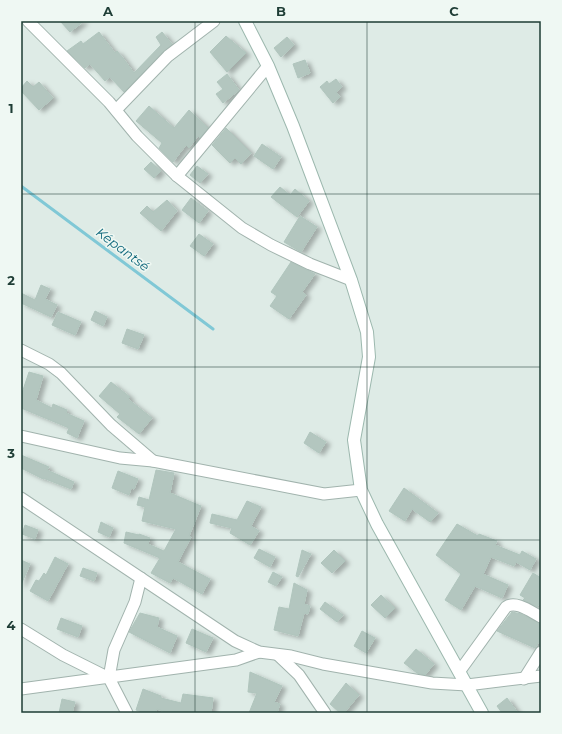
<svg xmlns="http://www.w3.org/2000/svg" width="562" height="734" font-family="Montserrat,sans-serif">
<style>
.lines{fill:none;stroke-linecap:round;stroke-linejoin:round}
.stream{stroke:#80c8d6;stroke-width:3}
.building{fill:#b3c6bf;stroke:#b0c5bd;filter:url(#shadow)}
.street-casing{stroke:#a1b3ad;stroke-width:13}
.secondary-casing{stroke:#9cb8ae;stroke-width:14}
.street{stroke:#fff;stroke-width:11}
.secondary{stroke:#fff;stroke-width:12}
.grid{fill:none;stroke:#1e3d35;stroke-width:1;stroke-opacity:0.55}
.labels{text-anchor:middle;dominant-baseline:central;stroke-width:3;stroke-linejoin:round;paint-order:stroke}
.water-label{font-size:13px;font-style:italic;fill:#136a7d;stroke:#eff8f3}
.neatline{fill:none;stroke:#1e3d35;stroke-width:1.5}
.grid-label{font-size:13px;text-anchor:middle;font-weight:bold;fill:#1e3d35}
</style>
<defs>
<filter id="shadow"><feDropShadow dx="4.5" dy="2.5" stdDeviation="2" flood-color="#0004"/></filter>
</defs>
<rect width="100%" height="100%" fill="#deebe6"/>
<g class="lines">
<path class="stream" d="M21,186L213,329"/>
</g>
<g class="building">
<path d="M60,21H84L70,32Z"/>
<path d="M99,32L115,53L117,51L123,58L134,73L161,45L156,37L162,32L172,44L124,92L110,77L105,81L90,64L85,68L67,51L81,41L83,44Z"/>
<path d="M226,36L246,53L227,72L210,52Z"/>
<path d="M287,37L294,45L281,57L274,48Z"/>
<path d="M305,60L310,73L298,78L293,64Z"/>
<path d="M227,74L239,90L223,103L216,94L223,89L217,82Z"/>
<path d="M336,79L342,87L336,92L340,97L333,103L320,87L327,81L329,84Z"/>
<path d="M27,81L33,87L39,82L53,98L39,110L21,91V88Z"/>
<path d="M149,106L174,128L189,110L208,128L200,138L198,136L189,148L186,145L173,162L159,148L162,143L136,121Z"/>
<path d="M226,128L251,153L241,164L235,158L230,163L212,145Z"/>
<path d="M262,144L281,157L273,169L254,156Z"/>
<path d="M151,162L161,171L154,178L144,169Z"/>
<path d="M197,166L208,174L200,183L190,175Z"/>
<path d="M280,187L290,195L295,189L309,201L297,217L271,197Z"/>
<path d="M191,198L208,211L199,223L182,210Z"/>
<path d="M167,200L177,211L161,231L140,213L147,206L153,212Z"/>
<path d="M300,216L317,227L301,252L284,242Z"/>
<path d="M199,234L213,244L204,256L190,246Z"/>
<path d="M291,262L315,274L302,292L306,295L289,319L270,306L277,296L271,292Z"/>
<path d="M41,285L50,289L45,299L57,305L51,317L21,303V293L35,300Z"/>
<path d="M95,311L107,317L103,326L91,320Z"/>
<path d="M58,312L81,322L75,335L52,325Z"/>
<path d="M127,329L144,335L138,349L122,343Z"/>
<path d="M29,372L43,376L36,400L52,408L53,404L67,410L66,413L84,421L77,438L67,433L69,428L21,408V396Z"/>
<path d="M111,382L130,397L128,399L152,418L139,434L117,417L120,414L99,396Z"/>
<path d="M310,432L326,442L319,453L304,443Z"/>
<path d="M21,455L49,467L47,470L74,482L71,489L43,478V479L21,468Z"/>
<path d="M156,470L174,473L170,493L201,506L189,536L191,537L178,562L210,579L202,594L173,578L170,583L151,573L160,558L124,543L126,532L139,535V534L150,538L148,544L164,551L176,529L142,521L145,507L137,505L139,497L149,500Z"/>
<path d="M118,471L138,479L134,489L131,488L129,495L112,488Z"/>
<path d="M404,488L438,513L430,522L412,509L405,521L389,511Z"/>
<path d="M247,501L261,507L251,526L259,531L250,545L230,533L232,528L210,523L212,514L237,520Z"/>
<path d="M101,522L113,528L109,537L98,532Z"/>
<path d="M457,524L478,536L479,534L497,541L495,545L520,555L522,551L536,559L530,570L516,562L514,566L491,557L483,574L508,585L502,598L475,586L461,610L445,600L461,574L436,555Z"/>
<path d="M25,525L38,530L35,539L22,534Z"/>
<path d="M259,549L275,557L270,567L254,558Z"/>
<path d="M302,550L311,554L298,577L296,576Z"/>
<path d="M334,550L345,561L332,573L321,563Z"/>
<path d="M55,557L68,564L48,601L30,591L36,580L39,581L44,573L46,575Z"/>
<path d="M21,560L30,564L21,585Z"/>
<path d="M83,568L97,573L94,581L80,576Z"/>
<path d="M273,572L282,577L276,586L268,582Z"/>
<path d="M533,573L541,578V601L537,607L523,600L525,598L520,595Z"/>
<path d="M294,583L307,590L304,604L310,606L308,614L304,613L298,636L274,630L279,607L289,609Z"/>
<path d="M381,595L395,608L385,618L371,605Z"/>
<path d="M325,602L343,615L337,622L320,609Z"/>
<path d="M512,612L521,614L541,624V639L535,648L497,631Z"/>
<path d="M140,613L159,618L157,627L177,636L170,653L129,632Z"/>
<path d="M61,618L82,626L78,637L57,629Z"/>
<path d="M192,629L213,638L206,652L186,643Z"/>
<path d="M362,631L375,638L366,653L354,646Z"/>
<path d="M416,649L434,664L425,675L417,673L404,663Z"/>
<path d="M250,672L282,686L274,702L280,704L277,713H249L257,693L248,692Z"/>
<path d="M346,683L359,695L344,713H340L330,704Z"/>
<path d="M143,689L161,696V698L181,703L183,694L213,698L211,713L172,712L168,713L157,709L155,713H145L136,710Z"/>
<path d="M507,698L518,713H502L497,706Z"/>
<path d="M62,699L75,702L72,713H59Z"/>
</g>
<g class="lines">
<defs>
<g id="street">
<path d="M28,21L109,102L137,136L177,176L242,228L271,245L310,264L351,280"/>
<path d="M116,110L168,56L214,21"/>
<path d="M177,176L268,66"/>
<path d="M21,350L49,364L61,373L111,425L153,461"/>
<path d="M21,436L120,458L153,461L324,494L361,490"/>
<path d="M21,498L235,641L259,652L291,656L323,664L432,683L467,685L541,676"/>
<path d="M21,629L63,655L109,678L127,713"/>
<path d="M278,655L299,675L325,713"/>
<path d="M459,672L506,607C516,600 531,612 541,617"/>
<path d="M109,678L114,650L135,602L141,578"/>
<path d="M524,679L541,652"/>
<path d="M21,689L236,660L259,652"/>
</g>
<path id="secondary" d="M245,21L268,66L293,126L351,280L367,332L369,357L354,440L361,490L377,524L482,713"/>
</defs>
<use href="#street" class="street-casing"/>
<use href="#secondary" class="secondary-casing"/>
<use href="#street" class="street"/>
<use href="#secondary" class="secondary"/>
</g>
<path class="grid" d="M195,21V713M367,21V713M21,194H541M21,367H541M21,540H541"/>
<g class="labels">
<g class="water-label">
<text transform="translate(123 249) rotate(37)">Képantsé</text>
</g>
</g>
<rect width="562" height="734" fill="none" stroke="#eff8f3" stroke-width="44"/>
<rect x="22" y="22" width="518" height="690" class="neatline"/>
<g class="grid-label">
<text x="108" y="16">A</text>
<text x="281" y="16">B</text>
<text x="454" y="16">C</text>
<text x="11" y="113">1</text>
<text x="11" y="285">2</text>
<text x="11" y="458">3</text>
<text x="11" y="630">4</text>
</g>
</svg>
